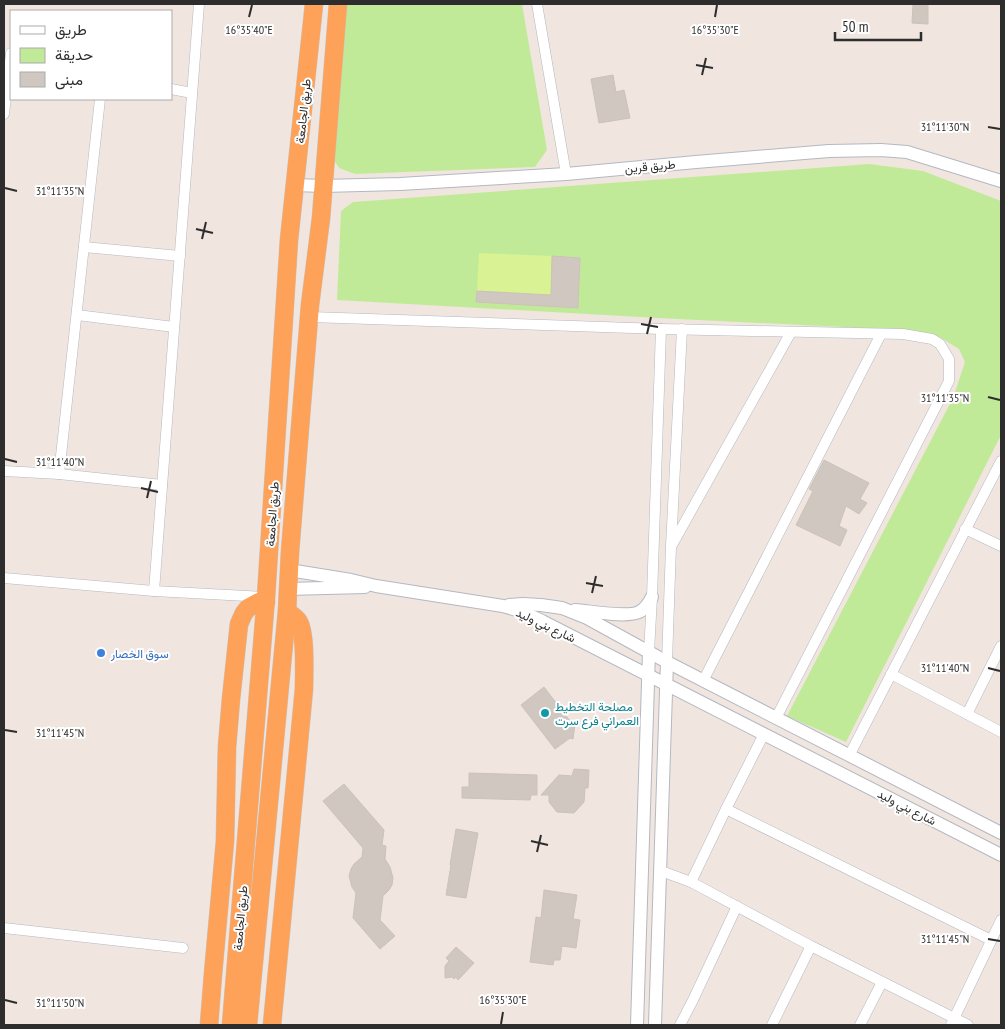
<svg xmlns="http://www.w3.org/2000/svg" width="1005" height="1029" font-family="'PT Sans Narrow',Vazirmatn,sans-serif">
<style>
.green{fill:#c1ea98}
.pitch{fill:#d9f293}
.building{fill:#cfc7c0;stroke:#ccc2b8}
.lines{fill:none;stroke-linecap:round;stroke-linejoin:round}
.minor-casing{stroke:#b3b8c2;stroke-width:11}
.tertiary-casing{stroke:#b3b8c2;stroke-width:14}
.trunk-casing{stroke:#c8c8c8;stroke-width:19}
.minor{stroke:#fff;stroke-width:10}
.tertiary{stroke:#fff;stroke-width:12}
.trunk{stroke:#fea159;stroke-width:18}
.ticks{fill:none;stroke:#2d2d2d;stroke-width:2}
.shop-dot{fill:#3f7fe0;stroke:#fff;stroke-width:2}
.culture-dot{fill:#0f9aa8;stroke:#fff;stroke-width:2}
.labels{text-anchor:middle;dominant-baseline:central;stroke-width:4;stroke-linejoin:round;paint-order:stroke}
.street-label{font-size:12px;fill:#2d2d2d;stroke:#fff}
.shop-label{font-size:12px;fill:#366cbe;stroke:#fff;text-anchor:start}
.culture-label{font-size:12px;fill:#0d838f;stroke:#fff;text-anchor:start}
.ticks-label{font-size:12px;text-anchor:middle;fill:#2d2d2d;stroke:#fff;stroke-width:4;stroke-linejoin:round;paint-order:stroke}
</style>
<rect width="100%" height="100%" fill="#f0e6df"/>
<g class="green">
<path d="M342,4H522L547,150L535,167L355,174L339,168L330,154Z"/>
<path d="M869,164L923,171L1001,201V435L846,742L787,716L953,398L965,362L959,349L938,336L904,330L658,318L337,300L341,211L353,202Z"/>
</g>
<path class="pitch" d="M479,253L552,256L551,295L477,291Z"/>
<g class="building">
<path d="M913,4H928V24L912,23Z"/>
<path d="M613,75L616,92L624,90L630,118L599,123L591,79Z"/>
<path d="M552,256L580,258L578,308L476,302L477,291L551,295Z"/>
<path d="M824,460L869,483L860,499L867,503L859,514L846,506L839,526L847,530L840,546L796,525L813,491L809,489Z"/>
<path d="M544,687L570,721L575,724L573,739L570,738L555,749L521,705Z"/>
<path d="M574,769L589,770L588,788H585L584,802L574,813L557,812L549,802V795H541L559,775L572,776Z"/>
<path d="M469,773L537,775V795H531L530,800L462,798V787H469Z"/>
<path d="M344,784L384,830L382,845L386,846L385,859L390,867L393,878L392,885L389,890L383,896L380,920L395,936L380,949L353,918L356,893L352,887L349,876L351,869L354,864L362,857L363,848L323,801Z"/>
<path d="M456,829L478,833L466,898L446,895L451,865H450Z"/>
<path d="M544,890L577,895L573,919L580,920L576,948L562,946L560,960H554L553,965L530,962L536,917L541,918Z"/>
<path d="M456,947L474,963L458,980L456,977L454,979L452,977L445,978V966L449,961L446,958Z"/>
</g>
<g class="lines">
<defs>
<g id="minor">
<path d="M537,4L566,174"/>
<path d="M171,89L192,93"/>
<path d="M4,114L11,53"/>
<path d="M84,247L180,256"/>
<path d="M77,315L174,327"/>
<path d="M310,317L661,329L903,334L932,339L940,344L949,359V381L776,718"/>
<path d="M4,471L59,474L162,485"/>
<path d="M59,474L100,99"/>
<path d="M965,529L1001,546"/>
<path d="M672,545L791,332"/>
<path d="M4,578L154,591L263,597"/>
<path d="M154,591L199,4"/>
<path d="M649,652L652,597L661,329"/>
<path d="M667,662L671,546L682,329"/>
<path d="M891,674L1001,732"/>
<path d="M703,681L881,334"/>
<path d="M967,714L1001,646"/>
<path d="M849,756L1001,461"/>
<path d="M726,809L991,940"/>
<path d="M661,871L691,882L811,946L968,1025"/>
<path d="M691,882L726,809L764,734"/>
<path d="M4,928L183,948"/>
<path d="M680,1025L693,1000L737,906"/>
<path d="M772,1025L811,946"/>
<path d="M860,1025L882,982"/>
<path d="M951,1025L1001,920"/>
</g>
<g id="tertiary">
<path d="M295,185L323,186L400,184L566,174L696,162L829,151L881,150L907,152L1001,181"/>
<path d="M289,570L351,580L376,586L503,606L523,612L542,621L1001,855"/>
<path d="M287,589L365,587"/>
<path d="M509,605L523,604L541,605L562,608L587,618L667,662L1001,833"/>
<path d="M575,610C590,611 627,618 639,612C646,609 649,603 652,597"/>
<path d="M637,1025L649,652"/>
<path d="M655,1025L667,662"/>
</g>
<g id="trunk">
<path d="M209,1025L213,974L225,841L227,747L231,699L239,624L244,613L248,608L259,602H266"/>
<path d="M231,1025L266,597L289,240L314,4"/>
<path d="M248,1025L287,611L290,552L302,403L310,305L321,218L338,4"/>
<path d="M272,1025L304,689C304,674 306,634 299,622C296,617 291,615 287,611"/>
</g>
</defs>
<use href="#minor" class="minor-casing"/>
<use href="#tertiary" class="tertiary-casing"/>
<use href="#trunk" class="trunk-casing"/>
<use href="#minor" class="minor"/>
<use href="#tertiary" class="tertiary"/>
<use href="#trunk" class="trunk"/>
</g>
<path class="ticks" d="M249,17L252,5M715,17L717,5M696,65L713,68M702,75L706,58M988,127L1000,129M5,188L17,191M196,229L213,233M202,239L206,222M641,324L658,327M647,334L651,317M988,397L1000,400M5,459L17,462M141,488L158,492M147,498L151,481M586,583L603,586M592,593L596,576M988,668L1000,671M5,730L17,732M531,841L548,845M537,852L541,835M988,939L1000,941M5,1000L17,1003M501,1024L503,1012"/>
<circle class="shop-dot" cx="101" cy="653" r="5"/>
<circle class="culture-dot" cx="545" cy="713" r="5"/>
<g class="labels">
<g class="street-label">
<text transform="translate(303 111) rotate(-84)">طريق الجامعة</text>
<text transform="translate(650 166) rotate(-5)">طريق قرين</text>
<text transform="translate(272 514) rotate(-86)">طريق الجامعة</text>
<text transform="translate(546 625) rotate(25)">شارع بني وليد</text>
<text transform="translate(907 807) rotate(27)">شارع بني وليد</text>
<text transform="translate(240 918) rotate(-85)">طريق الجامعة</text>
</g>
<g class="shop-label">
<text x="111" y="653">سوق الخصار</text>
</g>
<g class="culture-label">
<text x="555" y="706">مصلحة التخطيط<tspan x="555" dy="14">العمراني فرع سرت</tspan></text>
</g>
</g>
<g class="ticks-label">
<text x="249" y="34">16°35'40"E</text>
<text x="715" y="34">16°35'30"E</text>
<text x="945" y="131">31°11'30"N</text>
<text x="60" y="195">31°11'35"N</text>
<text x="945" y="402">31°11'35"N</text>
<text x="60" y="466">31°11'40"N</text>
<text x="945" y="672">31°11'40"N</text>
<text x="60" y="737">31°11'45"N</text>
<text x="945" y="943">31°11'45"N</text>
<text x="503" y="1004">16°35'30"E</text>
<text x="60" y="1007">31°11'50"N</text>
</g>
<rect width="1005" height="1029" fill="none" stroke="#2d2d2d" stroke-width="10"/>
<rect x="10" y="10" width="162" height="90" fill="#ffffff" stroke="#ababab"/>
<rect x="20" y="26" width="25" height="8" fill="#ffffff" stroke="#ababab"/>
<text x="55" y="35" font-size="15" fill="#2d2d2d">طريق</text>
<rect x="20" y="48" width="25" height="15" fill="#c1ea98" stroke="#ababab"/>
<text x="55" y="60" font-size="15" fill="#2d2d2d">حديقة</text>
<rect x="20" y="72" width="25" height="15" fill="#cfc7c0" stroke="#ababab"/>
<text x="55" y="85" font-size="15" fill="#2d2d2d">مبنى</text>
<path d="M835 32v8h86v-8" fill="none" stroke="#2d2d2d" stroke-width="2.5"/>
<text x="842" y="32" font-size="15" fill="#2d2d2d" stroke="#ffffff" stroke-width="4" paint-order="stroke">50 m</text>
</svg>
